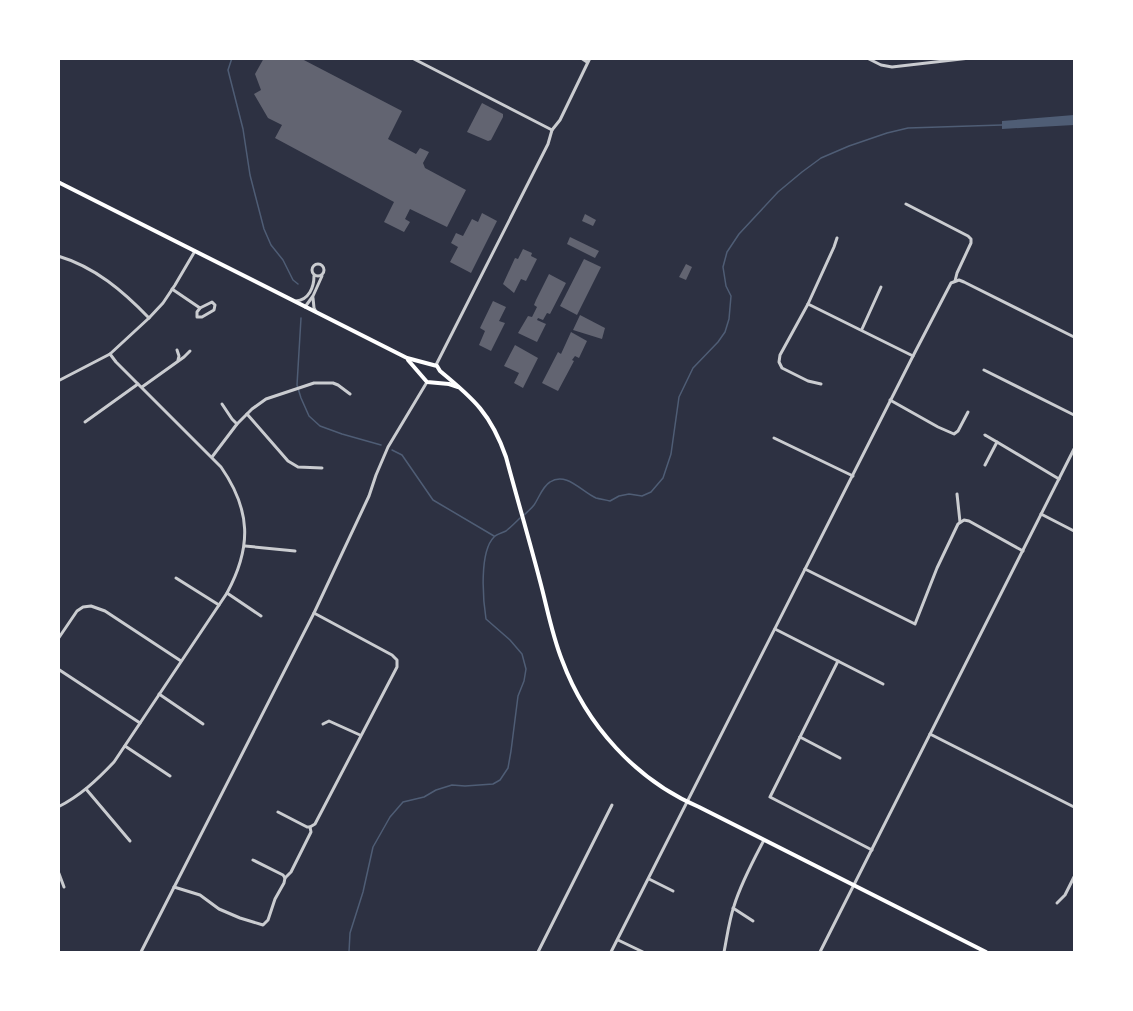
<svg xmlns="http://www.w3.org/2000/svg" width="1133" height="1011" font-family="Literata,serif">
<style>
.water{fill:#4f5d75}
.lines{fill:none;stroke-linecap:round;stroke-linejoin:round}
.stream{stroke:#4f5d75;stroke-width:1.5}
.building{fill:#626471}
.minor{stroke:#caccd0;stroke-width:3}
.tertiary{stroke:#caccd0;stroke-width:3}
.secondary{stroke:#fff;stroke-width:4}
</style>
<rect width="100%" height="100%" fill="#2d3142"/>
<path class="water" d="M1074,115V125L1002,129V121Z"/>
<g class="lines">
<g class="stream">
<path d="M232,58L228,70L243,129L250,175L264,229L271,245L283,260L293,280L298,284"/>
<path d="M301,318L297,385L301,398L309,416L320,426L342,434L381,445"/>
<path d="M392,450L402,455L433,500L494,536"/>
<path d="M524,515C527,512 531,509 534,505C539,498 542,487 550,482C566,471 582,492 596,498C600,499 606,500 610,501L619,496L629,494L642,496L651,492L663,478L671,454L679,397L693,368L718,342L725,332L729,319L731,296L726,286L723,267L727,252L739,234L778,192L802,172L821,158L849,146L887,133L908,128L1002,125"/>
<path d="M349,952L350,933L363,892L373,847L390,817L403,802L424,797L436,790L452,785L465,786L493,784L500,780L508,768L511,751L518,696L524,681L526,669L522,654L510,640L486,619C483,600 479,552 494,537C497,534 502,533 506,531C511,527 516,522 520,518"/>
</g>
</g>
<g class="building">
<path d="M264,58H300L402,111L388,139L416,154L420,148L429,152L423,163L425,168L466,190L447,227L410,209L405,219L410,222L404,232L384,222L394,202L275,138L282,125L268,118L254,94L261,90L255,74Z"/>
<path d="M482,103L503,114V117L491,140L488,141L467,132Z"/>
<path d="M482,213L497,221L471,273L450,262L458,247L451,243L456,233L463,236L472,219L478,222Z"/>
<path d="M585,214L596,220L593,226L582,221Z"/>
<path d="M570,237L599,251L595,258L567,244Z"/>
<path d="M523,249L532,253L531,256L537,259L526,281L521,279L514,293L503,284L515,258L518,259Z"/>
<path d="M584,259L601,267L577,315L560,306Z"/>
<path d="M686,264L692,267L686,280L679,277Z"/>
<path d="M549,274L566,283L550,314L547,313L543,320L538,318L537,320L546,324L537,342L518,333L528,316L532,317L537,307L534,305L536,300Z"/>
<path d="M493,301L506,307L499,321L505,323L491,351L479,345L485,331L480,328Z"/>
<path d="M580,315L605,328L602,339L573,330Z"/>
<path d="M571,332L587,341L579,358L575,356L572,360L574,361L558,391L542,383L558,352L561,354Z"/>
<path d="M515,345L538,358L523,388L514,383L519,373L504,366Z"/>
</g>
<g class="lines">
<g class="minor">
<path d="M412,58L552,130"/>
<path d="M581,58L587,62"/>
<path d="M867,58L881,65L892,67L970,58"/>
<path d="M906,204L968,236L971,239V243L957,273L955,281"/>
<path d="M58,256C95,267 123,291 149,318"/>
<circle cx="318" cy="270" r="6"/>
<path d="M172,289L200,308"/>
<path d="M313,298L314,308L316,312"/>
<path d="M296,301C309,300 314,287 314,276"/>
<path d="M212,302L215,305L214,310L202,317H197V312L200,308Z"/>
<path d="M808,304L913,356"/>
<path d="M305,307L313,296L322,276"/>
<path d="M862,329L881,287"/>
<path d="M177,350L179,356L178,360"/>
<path d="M984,370L1074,415"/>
<path d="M821,384L808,381L782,368L779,362L780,355L808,304L834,247L837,238"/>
<path d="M142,387L184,357L190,351"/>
<path d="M890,400L938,427L954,434L958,431L968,412"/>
<path d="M222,404L232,419L237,424"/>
<path d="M247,414L288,461L298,467L322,468"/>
<path d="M85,422L138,384"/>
<path d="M985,435L997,442"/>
<path d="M774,438L853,476"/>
<path d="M212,457L237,424L252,409L266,399L314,383H333L338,385L350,394"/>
<path d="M985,465L997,442L1059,479"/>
<path d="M957,494L960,522"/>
<path d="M1041,514L1074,531"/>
<path d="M245,546L295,551"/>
<path d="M805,569L915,624L937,568L958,524L964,520L969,521L1023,551"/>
<path d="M176,578L219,605"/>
<path d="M227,593L261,616"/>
<path d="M775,629L883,684"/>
<path d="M58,639L77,611L83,607L91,606L105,611L181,661"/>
<path d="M838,661L770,797L872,850"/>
<path d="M58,669L140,723"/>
<path d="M159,694L203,724"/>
<path d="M323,724L329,721L360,735"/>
<path d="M930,734L1074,807"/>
<path d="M800,737L840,758"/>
<path d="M125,746L170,776"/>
<path d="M86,789L130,841"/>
<path d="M278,812L307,827H310L315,824L397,667V660L392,655L314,613"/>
<path d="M253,860L283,875L285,878"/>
<path d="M58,871L64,887"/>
<path d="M649,879L673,891"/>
<path d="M174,887L200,895L219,909L240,918L263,925L268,920L275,899L284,883L285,878L291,872L311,832L310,827"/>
<path d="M1057,903L1065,895L1074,877"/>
<path d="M733,908L753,921"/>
<path d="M618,940L643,952"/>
<path d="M141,952L314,613L369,496L376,475L388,447L427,382"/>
<path d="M538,952L612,805"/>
<path d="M724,952C727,937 729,921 734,906C741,883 753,861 764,840"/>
<path d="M820,952L1074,449"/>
</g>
<g class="tertiary">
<path d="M436,365L548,144L552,130L560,120L590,58"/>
<path d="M58,381L110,354L149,318L163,303L175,285L195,251"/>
<path d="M58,807C80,796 97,780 114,762L227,593C252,547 251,510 221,467L116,362L110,354"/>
<path d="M611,952L913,356L951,283L959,280L964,282L1074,337"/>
</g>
<g class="secondary">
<path d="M58,182L407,358L437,366L440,371C474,399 491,414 506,457C517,498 529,539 540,581C547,607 552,635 562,660C586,725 636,780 699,807L986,952"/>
<path d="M408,360L427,382L449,384L458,387"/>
</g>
</g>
<rect width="1133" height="1011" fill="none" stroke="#ffffff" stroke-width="120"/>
</svg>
